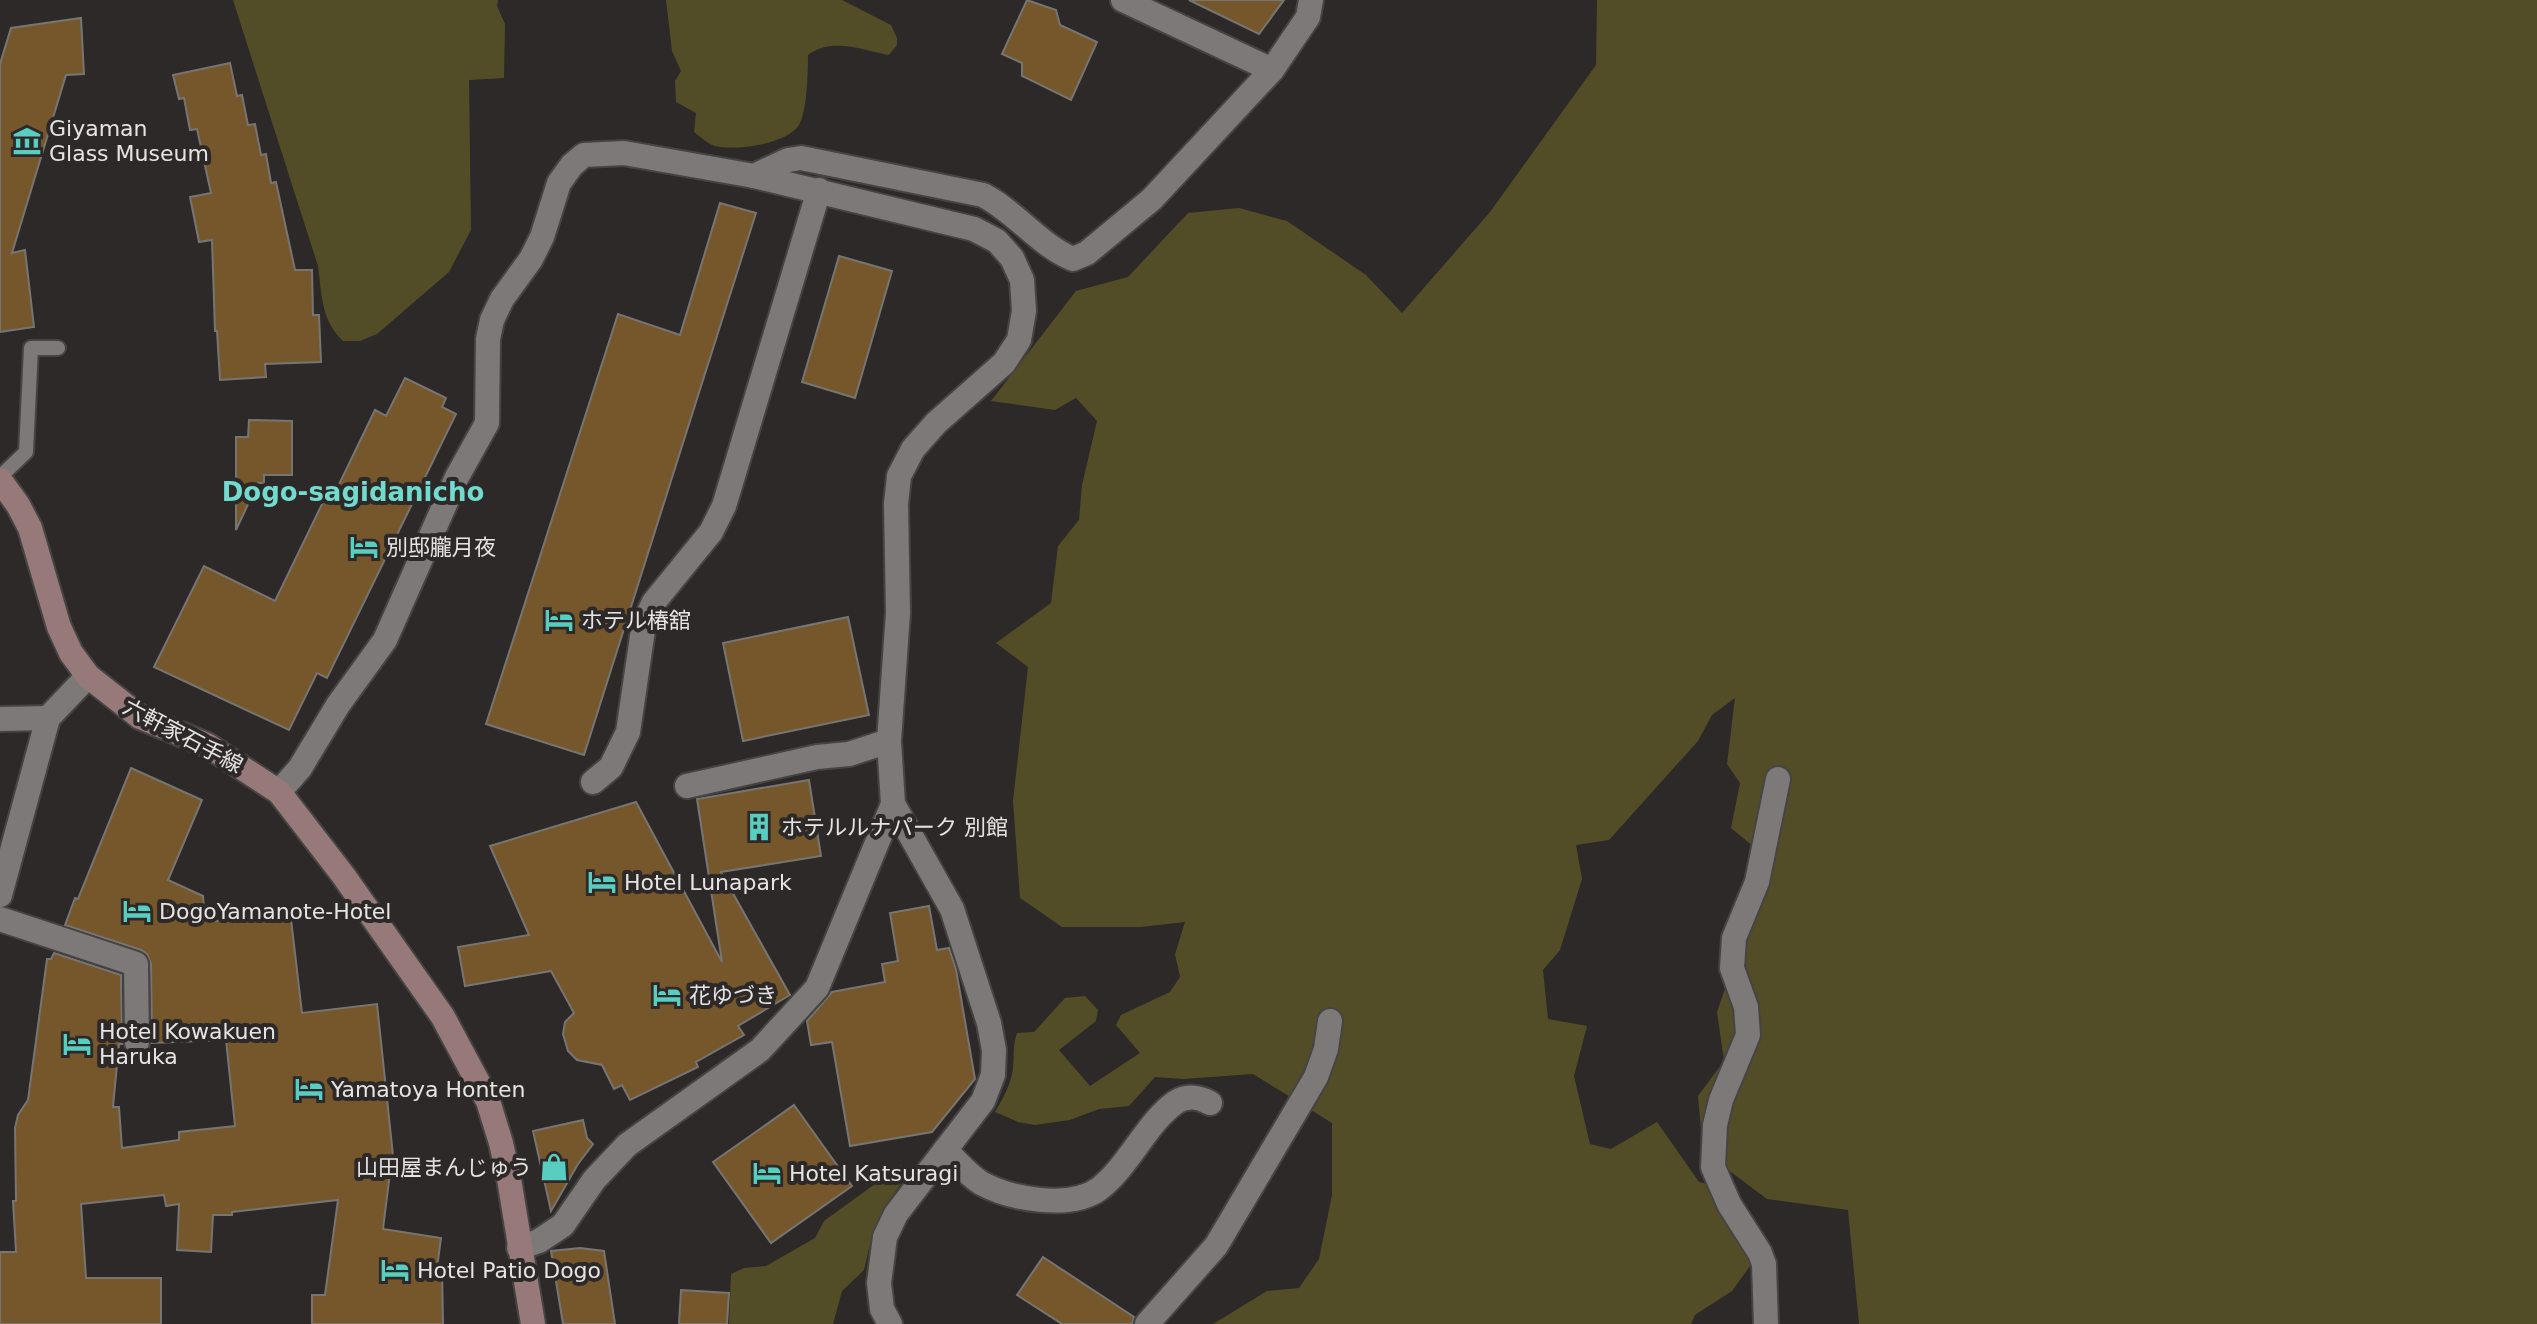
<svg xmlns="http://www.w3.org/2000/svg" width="2537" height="1324" font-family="'DejaVu Sans','Noto Sans JP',sans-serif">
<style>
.green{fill:#534d27}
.building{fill:#76572c;stroke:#777572;stroke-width:2}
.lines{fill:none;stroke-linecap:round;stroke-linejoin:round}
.service-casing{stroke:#464443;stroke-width:18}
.minor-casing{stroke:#464443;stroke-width:28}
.secondary-casing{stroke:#464443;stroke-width:28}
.service{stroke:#7c7978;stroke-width:14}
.minor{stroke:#7c7978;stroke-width:24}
.secondary{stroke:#977979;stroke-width:24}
.labels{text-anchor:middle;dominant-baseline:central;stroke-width:8;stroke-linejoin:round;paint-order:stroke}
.poi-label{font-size:22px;fill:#e6e4e3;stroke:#2c2928;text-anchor:start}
.street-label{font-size:22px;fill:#e6e4e3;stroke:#2c2928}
.quarter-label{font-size:26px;font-weight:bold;fill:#72dbcd;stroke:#2c2928}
</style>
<rect width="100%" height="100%" fill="#2c2928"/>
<g class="green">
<path d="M233,0H498L497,6L505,24L504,78L469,80L471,230L449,272L377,334L360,341H343C321,320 322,295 318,266Z"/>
<path d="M666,0H842L891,25L897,38V45L889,55C862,50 832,37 808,55C808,72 807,111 799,125C787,144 736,151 715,146C708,144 701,137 694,132L696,113L676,102L675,81L681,71L672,51Z"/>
<path d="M1597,0H2537V1324H1859L1848,1210L1767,1199L1703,1151L1698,1096L1724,1061L1717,1012L1751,914L1754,847L1731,828L1740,783L1727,764L1735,698L1712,715L1698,741L1609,840L1576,845L1582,879L1560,950L1543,970L1548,1019L1587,1026L1574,1076L1590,1144L1611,1149L1657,1122L1699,1182L1735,1190L1766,1244L1732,1291L1695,1315L1691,1324H1213L1267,1291L1299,1288L1319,1259L1332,1195V1123L1253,1074L1183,1079L1155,1077L1129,1106L1099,1109L1070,1120L1035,1125L1018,1122L995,1112C1002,1100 1009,1088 1012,1074C1015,1060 1012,1047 1017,1033L1034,1032L1065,998L1085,996L1098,1010L1096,1021L1059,1050L1090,1086L1140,1053L1116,1025L1121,1015L1170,992L1180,977L1175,954L1185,922L1141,927H1062L1020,898L1013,801L1028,667L996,643L1051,603L1058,546L1079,520L1082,485L1097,421L1076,398L1055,410L991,401L1076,291L1128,277L1188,213L1239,208L1287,221L1366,275L1402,313L1490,212L1596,65Z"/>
<path d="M901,1165L910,1171L883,1209L872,1236L864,1270L842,1291L833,1324H729L731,1274L744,1268L766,1266L815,1238L824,1221Z"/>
</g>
<g class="building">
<path d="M1027,0L1056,10L1060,25L1097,42L1071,100L1022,76V63L1002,54Z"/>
<path d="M1189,0H1284L1259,34Z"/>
<path d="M81,18L84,74L66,75L12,253L25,250L34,327L0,332V64L11,28Z"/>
<path d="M230,63L237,96L242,95L248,125L255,124L261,155L266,154L271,183L276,182L295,270H312L313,315H319L321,362L265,364L266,377L220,380L217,331H215L212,240L199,242L190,197L211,193L197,129L190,130L184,98L179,99L173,75Z"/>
<path d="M720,203L756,213L584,755L486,724L618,314L680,335Z"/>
<path d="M839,256L892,271L855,398L802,382Z"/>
<path d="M405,378L446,398L442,407L456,414L327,678L317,673L289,730L154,667L204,566L275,601L325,498L331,501L375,410L386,416Z"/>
<path d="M249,420L292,421V475H264V483H258L236,530V437H248Z"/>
<path d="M848,617L869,715L743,741L723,643Z"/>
<path d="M131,768L202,800L168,880L203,896L205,921L291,919L302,1013L377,1004L394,1165H391L383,1229L441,1238L437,1268H442L443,1324H312V1295H325L338,1200L232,1212V1215H213L211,1252L177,1250L179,1204L166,1206L164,1195L81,1204L86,1278H161V1324H0V1252H16L13,1201H16L15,1128L18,1115L28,1100L47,959H51L54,953L121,975L122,1044H119L113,1107H119L122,1148L179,1140V1132L235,1126L226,1040L152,1043L151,964L147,954L141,950L65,925L75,898L78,899Z"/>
<path d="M809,780L821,856L721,872L790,995L738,1026L744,1035L696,1062L698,1067L630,1100L622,1085L614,1089L602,1065L577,1060L568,1051L563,1034L565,1022L574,1013L551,971L465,986L458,947L529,935L490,846L636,802L722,962L697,799Z"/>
<path d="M929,906L937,950L949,948L956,969L975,1079L932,1132L850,1146L832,1042L811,1045L807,1021L832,992L885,982L882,964L898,961L890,913Z"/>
<path d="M794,1105L852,1186L771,1243L713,1162Z"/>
<path d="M583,1120L587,1138L593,1144L578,1164L551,1211L533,1131Z"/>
<path d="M580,1248L604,1251L615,1324H563L551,1251Z"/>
<path d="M1043,1257L1134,1317L1132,1324H1062L1017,1295Z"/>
<path d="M681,1290L729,1293L727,1324H679Z"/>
</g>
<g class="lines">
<defs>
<path id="service" d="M0,477L26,452L31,348H58"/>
<g id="minor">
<path d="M1272,70L1308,17L1311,0"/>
<path d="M754,176L974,229L997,241L1012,258L1022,280L1024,311L1019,340L1004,363L936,423L913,449L899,476L896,504L898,613L889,741L893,804L952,909L989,1023L994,1050L993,1075L983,1101L896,1214L885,1237L879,1283L882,1309L890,1324"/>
<path d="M0,719L48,718"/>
<path d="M593,782L611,767L628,732L644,623L654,602L711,532L724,506L819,190"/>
<path d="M687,786L817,757L849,754L889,741"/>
<path d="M279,792L300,768L338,705L385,640L457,477L487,423L488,339L492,320L502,299L531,259L542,237L559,183L572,165L584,155L624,153L754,176L788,160L801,158L983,195C1016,212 1039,245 1073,259L1087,253L1152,199L1272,70L1123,0"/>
<path d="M0,895L48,718L88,676"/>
<path d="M0,919L136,964L137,1042"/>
<path d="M945,1150C956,1160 968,1175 981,1183C1010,1199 1070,1210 1099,1189C1129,1166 1147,1122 1176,1102C1187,1095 1200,1097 1210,1103"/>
<path d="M519,1248L539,1241L563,1225L594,1180L627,1145L760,1050L817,988L893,804"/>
<path d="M1147,1324L1216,1246L1316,1077L1326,1049L1330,1021"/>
<path d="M1766,1324L1764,1264L1760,1253L1729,1204L1713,1167L1715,1125L1721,1100L1748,1035L1746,1007L1732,968L1734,938L1757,882L1778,779"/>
</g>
<path id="secondary" d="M0,480L18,505L30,528L59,627L71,653L88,676L140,717L207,745L279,792L343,875L443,1017L488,1101L501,1143L509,1179L533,1324"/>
</defs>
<use href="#service" class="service-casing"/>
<use href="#minor" class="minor-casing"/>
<use href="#secondary" class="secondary-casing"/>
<use href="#service" class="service"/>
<use href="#minor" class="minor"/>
<use href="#secondary" class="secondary"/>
</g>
<defs>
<symbol id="museum-bare" viewBox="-9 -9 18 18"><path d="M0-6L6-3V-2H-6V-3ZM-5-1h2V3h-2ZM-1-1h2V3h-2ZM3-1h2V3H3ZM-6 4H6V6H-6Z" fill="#58cec0" stroke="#2c2928" stroke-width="2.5" paint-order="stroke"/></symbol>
<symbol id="hotel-bare" viewBox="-9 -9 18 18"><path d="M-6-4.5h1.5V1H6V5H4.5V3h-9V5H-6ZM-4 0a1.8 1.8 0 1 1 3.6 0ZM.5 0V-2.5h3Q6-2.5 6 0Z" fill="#58cec0" stroke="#2c2928" stroke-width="2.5" paint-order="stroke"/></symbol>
<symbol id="building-bare" viewBox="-9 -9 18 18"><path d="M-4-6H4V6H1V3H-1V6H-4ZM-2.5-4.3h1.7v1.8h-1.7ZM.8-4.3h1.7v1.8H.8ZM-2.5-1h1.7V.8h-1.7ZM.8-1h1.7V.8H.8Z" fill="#58cec0" stroke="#2c2928" stroke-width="2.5" paint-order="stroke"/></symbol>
<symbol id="shop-bare" viewBox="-9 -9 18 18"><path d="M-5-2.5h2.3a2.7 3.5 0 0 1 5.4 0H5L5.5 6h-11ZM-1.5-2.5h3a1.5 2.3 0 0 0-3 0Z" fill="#58cec0" stroke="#2c2928" stroke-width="2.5" paint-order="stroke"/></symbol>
</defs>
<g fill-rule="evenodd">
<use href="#museum-bare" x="7" y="121" width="40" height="40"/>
<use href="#hotel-bare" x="344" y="527" width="40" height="40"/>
<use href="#hotel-bare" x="539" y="600" width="40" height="40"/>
<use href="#building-bare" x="739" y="807" width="40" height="40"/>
<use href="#hotel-bare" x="582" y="862" width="40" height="40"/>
<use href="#hotel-bare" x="117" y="891" width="40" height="40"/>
<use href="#hotel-bare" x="647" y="975" width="40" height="40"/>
<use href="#hotel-bare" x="57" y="1024" width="40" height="40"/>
<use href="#hotel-bare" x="289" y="1069" width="40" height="40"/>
<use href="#shop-bare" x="534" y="1147" width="40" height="40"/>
<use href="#hotel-bare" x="747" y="1153" width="40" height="40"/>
<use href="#hotel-bare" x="375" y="1250" width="40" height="40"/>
</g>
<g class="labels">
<g class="poi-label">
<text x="49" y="128">Giyaman<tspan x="49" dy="25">Glass Museum</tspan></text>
<text x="386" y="547">別邸朧月夜</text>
<text x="581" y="620">ホテル椿舘</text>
<text x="781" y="827">ホテルルナパーク 別館</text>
<text x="624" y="882">Hotel Lunapark</text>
<text x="159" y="911">DogoYamanote-Hotel</text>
<text x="689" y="995">花ゆづき</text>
<text x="99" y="1031">Hotel Kowakuen<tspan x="99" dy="25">Haruka</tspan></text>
<text x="331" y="1089">Yamatoya Honten</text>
<text x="532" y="1167" text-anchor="end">山田屋まんじゅう</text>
<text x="789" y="1173">Hotel Katsuragi</text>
<text x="417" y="1270">Hotel Patio Dogo</text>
</g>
<g class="street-label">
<text transform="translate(183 736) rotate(28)">六軒家石手線</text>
</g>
<g class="quarter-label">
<text x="353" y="492">Dogo-sagidanicho</text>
</g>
</g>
</svg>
